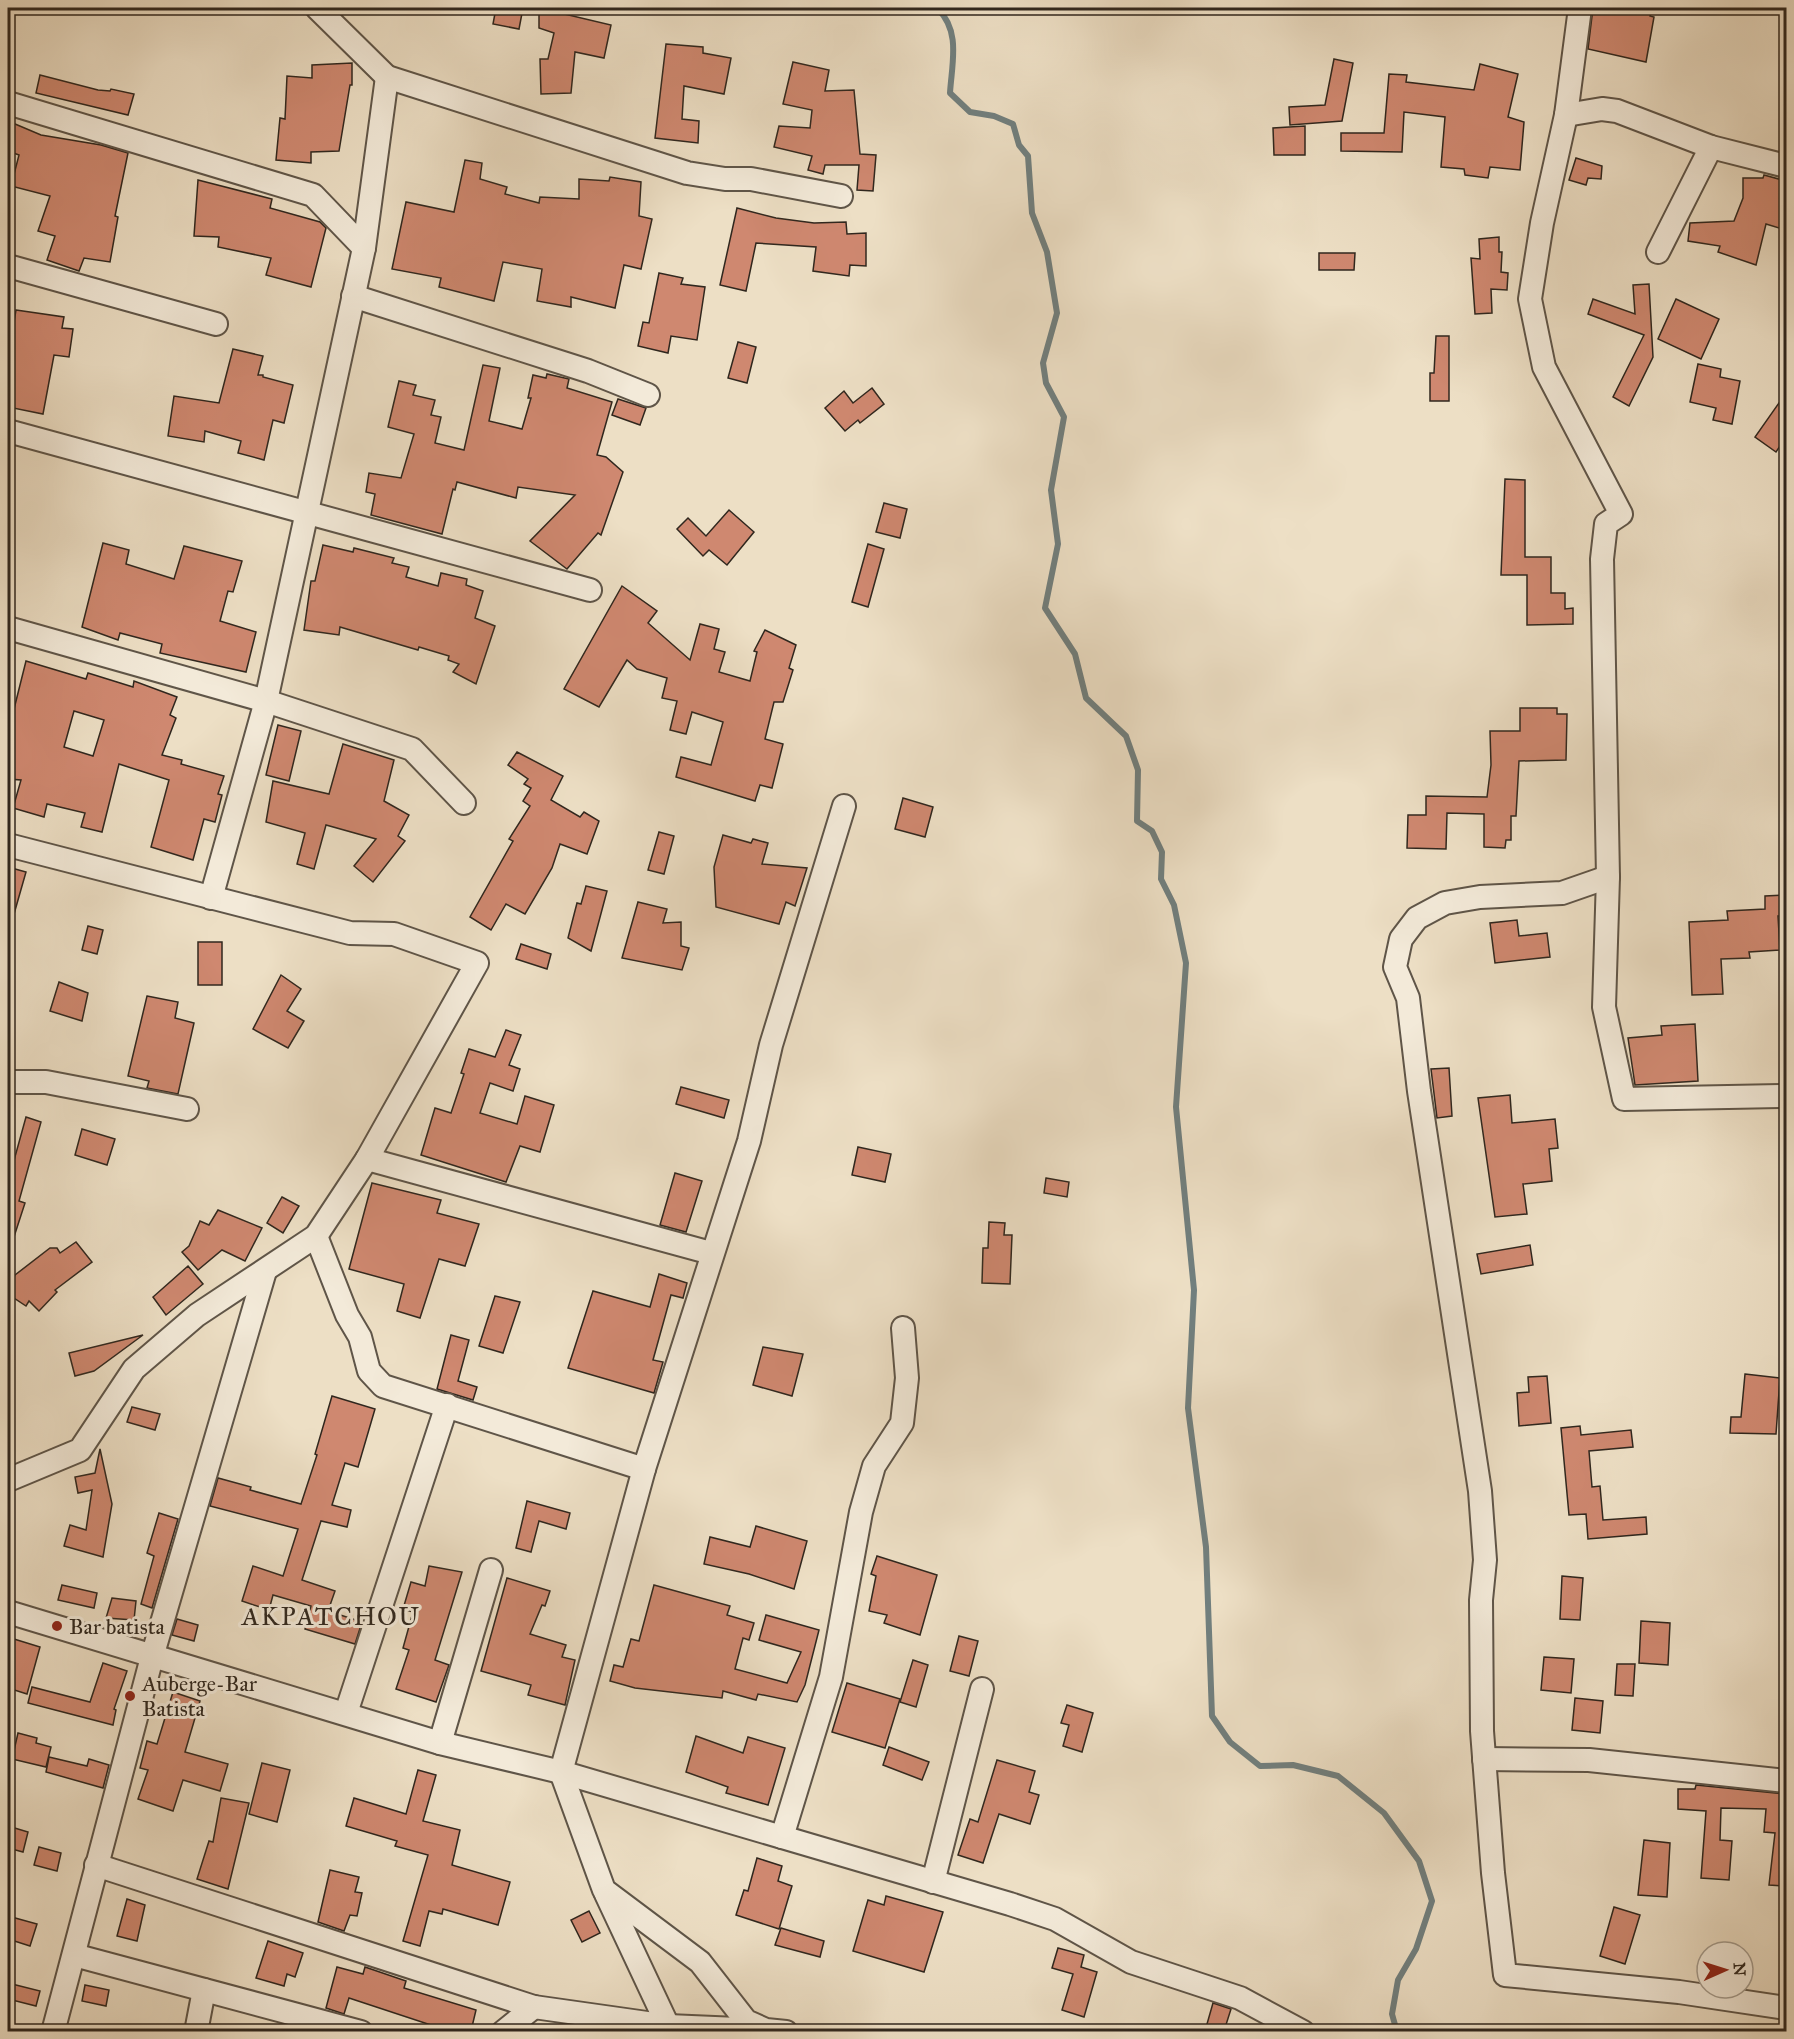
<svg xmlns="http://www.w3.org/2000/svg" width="1794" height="2039" font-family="'IM FELL Great Primer',serif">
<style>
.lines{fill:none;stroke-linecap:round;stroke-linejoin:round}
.stream{stroke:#717f7e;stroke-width:6}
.building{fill:#cf8870;stroke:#30271e;stroke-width:1.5;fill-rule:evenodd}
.street-casing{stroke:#5f5548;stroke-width:26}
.street{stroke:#f3ead9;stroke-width:22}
.poi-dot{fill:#8f2418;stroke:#f3ead9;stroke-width:2}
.labels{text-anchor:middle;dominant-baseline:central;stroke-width:6;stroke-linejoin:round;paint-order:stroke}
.poi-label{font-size:22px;fill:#30271e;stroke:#f3ead9;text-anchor:start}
.quarter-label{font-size:26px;letter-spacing:1.5px;fill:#30271e;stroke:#f3ead9}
</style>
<rect width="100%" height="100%" fill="#eddfc5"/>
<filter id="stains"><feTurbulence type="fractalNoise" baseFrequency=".00333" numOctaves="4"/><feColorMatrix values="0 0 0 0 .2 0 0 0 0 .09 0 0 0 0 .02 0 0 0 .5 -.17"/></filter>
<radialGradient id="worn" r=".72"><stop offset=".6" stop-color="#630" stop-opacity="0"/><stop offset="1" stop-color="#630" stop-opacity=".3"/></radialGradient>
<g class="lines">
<path class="stream" d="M937,8C961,31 952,62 950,93L970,112L994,116L1013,124L1019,145L1028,156L1032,213L1047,252L1057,313L1043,363L1046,383L1064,417L1051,490L1058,544L1045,608L1075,654L1086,698L1126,736L1138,770L1137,821L1152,831L1162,852L1161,879L1174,905L1186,963L1176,1107L1194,1290L1188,1408L1206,1547L1212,1716L1230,1742L1260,1766L1293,1765L1338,1776L1384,1813L1419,1861L1432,1901L1416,1949L1398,1980L1392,2014L1397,2032"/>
</g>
<g class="building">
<path d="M496,8H523L519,29L493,24Z"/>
<path d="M539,8L611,25L604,58L575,52L571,93L541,94L540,59H548L554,33L539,28Z"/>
<path d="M1593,8H1652L1650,16L1654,17L1646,62L1588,49Z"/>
<path d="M666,44L703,47V53L731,58L724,94L684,86L682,119L699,121L698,143L655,138Z"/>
<path d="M1334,59L1353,63L1342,121L1290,125L1289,107L1325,105Z"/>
<path d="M793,62L829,70L825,91L854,90L860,154L876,155L873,191L857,190L859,165H825L823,174L808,170L812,156L774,147L779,126L810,128L812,110L783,104Z"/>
<path d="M352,63V85H350L339,151L311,152V163L276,160L280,118L285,119L287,76L312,78V65Z"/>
<path d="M1480,64L1518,74L1508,117L1524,122L1520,170L1490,167L1488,178L1465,175L1464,169L1441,167L1445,117L1404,112L1402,152L1341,151V133H1384L1389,74L1407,75L1406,82L1474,90Z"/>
<path d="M40,75L98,90L110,91L111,89L134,94L128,115L36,93Z"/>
<path d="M8,121L41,135L101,145L128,153L115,216L118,217L110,262L84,258L79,271L47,260L55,236L38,231L50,196L11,186L19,155L8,151Z"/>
<path d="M1305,126V155H1274L1273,128Z"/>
<path d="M1576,158L1602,166L1601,179L1588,178L1586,185L1569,180Z"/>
<path d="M465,160L482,163L480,179L507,187L505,194L539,203L540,197L579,199V179L609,181L610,177L641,182L639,216L652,219L641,269L624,265L615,308L571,297V307L537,301L542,269L503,262L494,301L439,287L441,278L392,269L406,202L454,212Z"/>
<path d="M1764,175L1786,181V230L1766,224L1756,265L1718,252L1720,246L1688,241L1690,223L1734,221L1743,198V178H1763Z"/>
<path d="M198,180L272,199L270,208L320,222L326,228L311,287L266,275L271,258L218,247L219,237L194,236Z"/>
<path d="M737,208L776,218L814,223L846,222L847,234L866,233V266L850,265L849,276L813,271L816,247L756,243L746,291L720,285Z"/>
<path d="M1499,237V252H1502L1501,272L1508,273L1507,290L1491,289L1492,313L1475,314L1471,258L1480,259L1479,239Z"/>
<path d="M1319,253H1355L1354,270H1319Z"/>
<path d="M659,273L683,278L681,284L705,287L697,340L671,336L668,353L638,346L643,322L649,323Z"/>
<path d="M1649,284L1653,357L1629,406L1613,397L1644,335L1588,314L1593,299L1635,314L1633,285Z"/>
<path d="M1676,299L1719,319L1701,359L1658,339Z"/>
<path d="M16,310L64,317L62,328L73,329L69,357L54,355L43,414L8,407V346H10Z"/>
<path d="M1436,336H1449V401H1430V373H1434Z"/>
<path d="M738,342L756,347L747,383L728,378Z"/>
<path d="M233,349L263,356L258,375H263V377L293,385L284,423L273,420L264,460L238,453L241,441L205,431L204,442L168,436L174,396L219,403Z"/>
<path d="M1698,364L1721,369L1720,377L1740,381L1732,424L1713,420L1716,408L1690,402Z"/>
<path d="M483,365L500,368L489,421L522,429L531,398H528L533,375L546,378L547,374L569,379L567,388L612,402L597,455L606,457L623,472L601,535L598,533L567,569L530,541L575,495L518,487L516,498L457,482L455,490L453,489L442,534L371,515L375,494L366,492L369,473L401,478L414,434L388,427L399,381L416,385L413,395L435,400L431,415L441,417L435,443L464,450Z"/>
<path d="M872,388L884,404L860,423L858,420L845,431L825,408L844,391L853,403Z"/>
<path d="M1786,393V437L1776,452L1755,437Z"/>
<path d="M618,399L646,408L640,425L612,415Z"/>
<path d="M1505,479L1525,480V557H1551V593H1565V609L1573,608V624L1527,625V575H1501Z"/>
<path d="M884,503L907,509L900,538L876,532Z"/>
<path d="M729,510L754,532L727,565L709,550L703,556L677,529L688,518L706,536Z"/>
<path d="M103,543L129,550L126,564L174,579L184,546L242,561L233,592L228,591L220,621L256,632L246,672L160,653L162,644L120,633L118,640L82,627Z"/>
<path d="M868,544L884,549L868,607L852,602Z"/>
<path d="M323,545L353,552L354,548L394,558L392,563L409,567L406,577L438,586L441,573L467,579L466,585L483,591L475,618L495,626L476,684L453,672L459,664L448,660L449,656L419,647L418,650L340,627L339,635L304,630L311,581H315Z"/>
<path d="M622,586L657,611L648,623L690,660L700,624L719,629L714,649L725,652L719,672L750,681L757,652L754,651L765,630L796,645L789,668L793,670L783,702H774L765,739L783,744L772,788L760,785L755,801L676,777L681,757L711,765L723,722L692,712L686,734L670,730L677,701L662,698L667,678L637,669L627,660L599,707L564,689Z"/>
<path d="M26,661L86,679L88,673L133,687L134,681L177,697L170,715L176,718L162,755L182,760L181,764L224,776L218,794L222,795L215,822L204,819L193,860L151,847L169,780L119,764L102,832L81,827L85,813L47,804L44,817L13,808L21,780L8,779V716L12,717ZM74,711L104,720L93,756L64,747Z"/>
<path d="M1520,708H1557V714H1567L1566,760L1519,761L1516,816H1511V840H1506L1505,848L1484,847V814L1447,813L1446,849L1407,848L1408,815H1426V796L1487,797L1491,765L1490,731H1520Z"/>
<path d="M278,725L301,731L289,781L266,775Z"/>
<path d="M343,744L394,760L384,801L409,815L398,836L405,841L373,882L354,866L376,839L326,825L314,869L297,864L305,833L266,822L273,781L329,794Z"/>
<path d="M517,752L563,776L551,800L580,817L584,812L599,821L587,854L560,844L552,868L525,914L506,904L491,930L470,917L513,841L509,839L530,806L523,801L531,788L524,784L528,779L508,765Z"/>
<path d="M903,798L933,807L925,837L895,829Z"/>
<path d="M659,832L674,836L664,874L648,870Z"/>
<path d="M723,835L751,843L753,839L768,843L762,864L807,868L795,906L786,902L779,924L716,907L714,867Z"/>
<path d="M8,867L26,872L12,921L8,920Z"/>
<path d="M586,886L607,891L591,951L568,938L577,903L581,904Z"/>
<path d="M1786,895V916H1778L1780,950L1749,952L1750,958L1721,959L1723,994L1692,995L1689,922L1728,920L1727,911L1765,909V896Z"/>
<path d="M638,902L667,909L663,923L681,922V946L689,948L682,970L622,958Z"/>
<path d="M1517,920L1519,936L1547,933L1550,957L1495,963L1490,923Z"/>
<path d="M88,926L103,930L97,954L82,950Z"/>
<rect x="198" y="942" width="24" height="43"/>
<path d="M521,944L551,954L547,969L516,959Z"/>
<path d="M281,975L301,989L287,1011L304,1021L288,1048L253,1029Z"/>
<path d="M59,982L88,993L82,1021L50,1011Z"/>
<path d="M147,996L178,1002L175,1018L194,1023L178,1094L147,1088L149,1081L128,1076Z"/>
<path d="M1695,1024L1698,1081L1635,1085L1628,1038L1662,1035L1661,1026Z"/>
<path d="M506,1030L521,1035L509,1065L520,1069L513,1091L490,1083L480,1113L517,1124L525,1096L554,1105L540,1152L520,1146L506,1182L421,1155L435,1108L451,1113L464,1074L461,1073L469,1049L495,1057Z"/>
<path d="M1449,1068L1452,1116L1437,1118L1431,1069Z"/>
<path d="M681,1087L729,1100L724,1118L676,1104Z"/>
<path d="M1510,1095L1512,1123L1555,1119L1558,1148L1549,1149L1552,1181L1523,1184L1527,1214L1495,1217L1478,1098Z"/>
<path d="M26,1117L41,1122L19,1201L25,1203L11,1246L8,1245V1182Z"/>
<path d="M82,1129L115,1139L107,1165L75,1155Z"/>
<path d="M858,1147L891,1154L885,1182L852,1175Z"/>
<path d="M675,1173L702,1181L686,1232L660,1225Z"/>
<path d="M1046,1178L1069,1182L1067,1197L1044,1193Z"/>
<path d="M372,1183L441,1200L437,1213L479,1224L465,1266L439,1259L420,1318L397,1311L404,1284L349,1269Z"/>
<path d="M282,1197L299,1206L283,1233L267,1223Z"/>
<path d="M218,1210L262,1228L245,1261L222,1250L198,1270L182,1252L189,1246L200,1221L209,1225Z"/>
<path d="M989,1222L1005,1223L1004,1235H1012L1010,1284L982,1283L983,1248H988Z"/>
<path d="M76,1242L92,1262L55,1290L57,1292L39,1311L29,1301L26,1306L8,1294V1287L15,1275L50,1248H57L60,1253Z"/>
<path d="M1530,1245L1533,1265L1481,1274L1477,1254Z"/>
<path d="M188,1266L203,1284L166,1315L153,1297Z"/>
<path d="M659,1274L687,1283L683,1298L671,1295L653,1360L663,1362L654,1393L568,1368L593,1291L650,1307Z"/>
<path d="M495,1296L520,1302L503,1353L479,1346Z"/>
<path d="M143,1335L94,1371L75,1376L69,1353Z"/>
<path d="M451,1335L469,1340L458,1381L477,1387L473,1400L437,1389Z"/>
<path d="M763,1347L803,1354L792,1396L753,1385Z"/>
<path d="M1745,1374L1780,1378L1776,1434L1730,1433L1731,1417H1741Z"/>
<path d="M1547,1376L1551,1423L1519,1426L1517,1393L1529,1392L1528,1377Z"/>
<path d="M332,1396L375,1409L358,1467L345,1463L332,1505L351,1510L347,1527L321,1521L302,1580L335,1591L328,1611L362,1622L355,1644L305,1629L311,1606L273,1595L269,1610L242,1601L253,1566L283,1576L298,1529L210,1506L218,1478L251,1487L250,1490L301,1504L317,1455L315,1454Z"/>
<path d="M132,1407L160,1414L155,1430L127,1422Z"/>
<path d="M1580,1426L1581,1435L1631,1430L1633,1447L1589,1451L1592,1487L1600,1486L1603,1520L1646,1517L1647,1534L1588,1539L1586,1514L1569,1515L1561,1428Z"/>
<path d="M100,1449L112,1504L103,1557L64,1546L70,1525L86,1530L92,1490L78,1493L75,1477L95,1473Z"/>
<path d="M527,1501L570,1513L566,1529L539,1521L531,1552L516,1548Z"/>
<path d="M159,1513L178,1519L152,1608L141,1604L154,1556L147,1553Z"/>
<path d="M756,1526L807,1541L794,1589L749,1574L704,1564L710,1537L750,1547Z"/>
<path d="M877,1556L937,1575L920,1635L884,1623L887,1615L869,1611L876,1576L871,1574Z"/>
<path d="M429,1566L462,1572L435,1660L449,1665L436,1702L396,1689L409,1650L403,1648L413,1612L403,1609L411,1582L425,1586Z"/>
<path d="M1562,1576L1583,1578L1580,1620L1560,1619Z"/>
<path d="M507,1578L550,1591L545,1606L542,1605L530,1634L566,1645L562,1657L575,1660L565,1705L528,1695L531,1685L481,1671Z"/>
<path d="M62,1585L97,1593L94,1608L58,1600Z"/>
<path d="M654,1585L730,1606L727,1615L754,1623L749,1640L743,1638L735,1669L787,1683L801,1652L759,1640L766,1615L819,1630L805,1685L797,1702L758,1694L756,1700L723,1691L722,1698L635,1688L610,1681L614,1665L623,1667L631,1639L639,1641Z"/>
<path d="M112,1598L136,1601L134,1620L106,1618Z"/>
<path d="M177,1619L198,1625L194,1641L172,1635Z"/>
<path d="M1641,1621L1670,1623L1668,1665L1639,1663Z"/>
<path d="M959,1636L978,1641L969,1676L950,1671Z"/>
<path d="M14,1639L40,1647L27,1694L8,1688V1644L12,1645Z"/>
<path d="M1544,1657L1574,1659L1571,1693L1541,1690Z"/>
<path d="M913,1660L928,1665L916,1707L900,1702Z"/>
<path d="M103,1663L127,1671L114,1709L116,1710L113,1725L28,1703L32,1687L90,1702Z"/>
<path d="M1617,1664H1635L1633,1696L1615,1695Z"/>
<path d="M847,1683L900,1699L885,1748L832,1732Z"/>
<path d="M173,1692L200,1701L185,1752L228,1764L220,1791L183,1780L173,1811L138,1799L148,1770L140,1768L147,1741L157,1744Z"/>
<path d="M1575,1698L1603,1701L1600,1733L1572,1730Z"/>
<path d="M1067,1705L1093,1713L1082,1752L1063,1746L1069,1725L1061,1723Z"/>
<path d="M18,1733L37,1738L36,1743L51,1747L46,1767L12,1759Z"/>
<path d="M696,1736L743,1753L748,1737L785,1748L768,1805L726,1793L728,1787L686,1772Z"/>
<path d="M889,1747L929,1762L922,1780L883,1765Z"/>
<path d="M49,1757L87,1766L89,1759L109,1765L103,1788L46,1772Z"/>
<path d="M997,1760L1035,1771L1029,1792L1039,1795L1030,1824L999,1814L983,1863L958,1855L970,1819L978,1822Z"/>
<path d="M262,1763L290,1770L277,1822L249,1814Z"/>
<path d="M418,1770L436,1775L423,1821L460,1830L452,1865L510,1882L498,1925L443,1909L442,1914L429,1911L420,1946L403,1941L428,1855L395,1846L397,1841L346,1826L354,1798L406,1814Z"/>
<path d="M1696,1785L1786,1794V1886L1769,1885L1775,1833L1764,1832L1766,1809L1721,1808L1720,1840L1732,1841L1729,1880L1701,1878L1706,1811L1678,1809V1789H1695Z"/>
<path d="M221,1798L249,1803L228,1889L197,1879L209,1841L213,1842Z"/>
<path d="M8,1826L28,1832L23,1852L8,1848Z"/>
<path d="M1644,1840L1670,1843L1667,1897L1638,1895Z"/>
<path d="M39,1847L61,1853L57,1871L34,1865Z"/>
<path d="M757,1858L782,1866L778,1881L792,1886L779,1929L736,1915L744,1890L748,1891Z"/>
<path d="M330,1870L359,1877L355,1892L362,1893L357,1916L350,1915L344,1931L318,1922Z"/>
<path d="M886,1896L943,1912L924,1972L853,1951L868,1900L884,1905Z"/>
<path d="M127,1899L145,1905L137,1941L117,1936Z"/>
<path d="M1614,1907L1640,1915L1625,1964L1600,1956Z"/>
<path d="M589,1911L600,1933L582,1942L571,1920Z"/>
<path d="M8,1916L37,1924L30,1946L8,1939Z"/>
<path d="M781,1928L824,1941L820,1957L775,1945Z"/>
<path d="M268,1941L303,1953L295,1977L287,1974L284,1986L256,1978Z"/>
<path d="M1058,1948L1084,1955L1081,1967L1097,1972L1084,2017L1062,2010L1073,1974L1052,1968Z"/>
<path d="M337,1967L363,1974L365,1967L406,1981L404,1988L476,2010L471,2031H449L349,1998L344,2014L326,2008Z"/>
<path d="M8,1983L40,1991L36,2006L8,1999Z"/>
<path d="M85,1985L109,1990L106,2006L82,2001Z"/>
<path d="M1213,2003L1231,2009L1224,2031H1205Z"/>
</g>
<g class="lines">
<defs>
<g id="street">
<path d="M317,8L387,77L687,173L725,179H751L841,196"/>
<path d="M1580,8L1566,115L1542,223L1530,299L1544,367L1621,514L1606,524L1602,559L1608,877L1604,1007L1624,1099L1786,1096"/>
<path d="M8,103L313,195L364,248"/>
<path d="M1566,115L1602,109L1617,111L1711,147L1786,166"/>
<path d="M1658,252L1711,147"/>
<path d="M8,266L216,324"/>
<path d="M353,296L588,371L648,395"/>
<path d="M8,431L590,590"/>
<path d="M8,628L266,701L412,749L464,803"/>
<path d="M8,845L350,933L394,934L477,963L367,1159L316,1236L197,1315L134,1369L80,1450L8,1480"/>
<path d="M1608,877L1562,893L1480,897L1445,903L1417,918L1401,939L1395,967L1408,998L1419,1091L1480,1491L1485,1560L1481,1600L1482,1731L1493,1873L1505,1975L1679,1992L1786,2008"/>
<path d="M211,898L266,701L364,248L387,77"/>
<path d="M8,1082H46L187,1109"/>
<path d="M367,1159L711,1253"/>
<path d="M316,1236L347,1315L360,1337L369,1371L383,1386L644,1469"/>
<path d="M8,1612L440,1743L561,1772L1010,1904L1055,1919L1131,1962L1240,1998L1303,2032"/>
<path d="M346,1713L447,1405"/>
<path d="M440,1743L491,1570"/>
<path d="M1484,1759L1589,1760L1786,1781"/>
<path d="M782,1837L831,1677L861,1512L874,1466L902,1423L907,1378L903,1328"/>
<path d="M96,1865L534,2007L668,2026L761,2030"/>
<path d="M933,1882L982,1689"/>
<path d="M606,1894L668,2026L673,2032"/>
<path d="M74,1955L361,2032"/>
<path d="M53,2032L152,1657L265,1271"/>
<path d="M196,2032L204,1990"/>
<path d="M503,2032L534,2007"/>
<path d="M786,2032L766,2030L746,2021L700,1962L604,1890L561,1772L644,1469L749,1141L771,1045L844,806"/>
</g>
</defs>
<use href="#street" class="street-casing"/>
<use href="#street" class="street"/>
</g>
<g class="poi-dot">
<circle cx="57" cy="1626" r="6"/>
<circle cx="130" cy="1696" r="6"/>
</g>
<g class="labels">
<g class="poi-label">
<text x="69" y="1626">Bar batista</text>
<text x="142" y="1683">Auberge-Bar<tspan x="142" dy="25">Batista</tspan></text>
</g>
<g class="quarter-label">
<text x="331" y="1616">AKPATCHOU</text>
</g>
</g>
<rect width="1794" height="2039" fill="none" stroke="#eddfc5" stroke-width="30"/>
<rect x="9" y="9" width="1776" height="2021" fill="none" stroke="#30271e" stroke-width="3"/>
<rect x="15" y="15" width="1764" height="2009" fill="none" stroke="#30271e" stroke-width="1.5"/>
<g transform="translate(1725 1970) rotate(87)"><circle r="28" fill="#f3ead9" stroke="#a59c8e" stroke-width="1.5"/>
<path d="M0-4.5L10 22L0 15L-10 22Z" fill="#8f2418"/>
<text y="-9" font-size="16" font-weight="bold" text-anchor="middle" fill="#30271e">N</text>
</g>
<rect width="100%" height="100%" filter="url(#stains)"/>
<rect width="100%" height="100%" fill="url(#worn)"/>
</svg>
